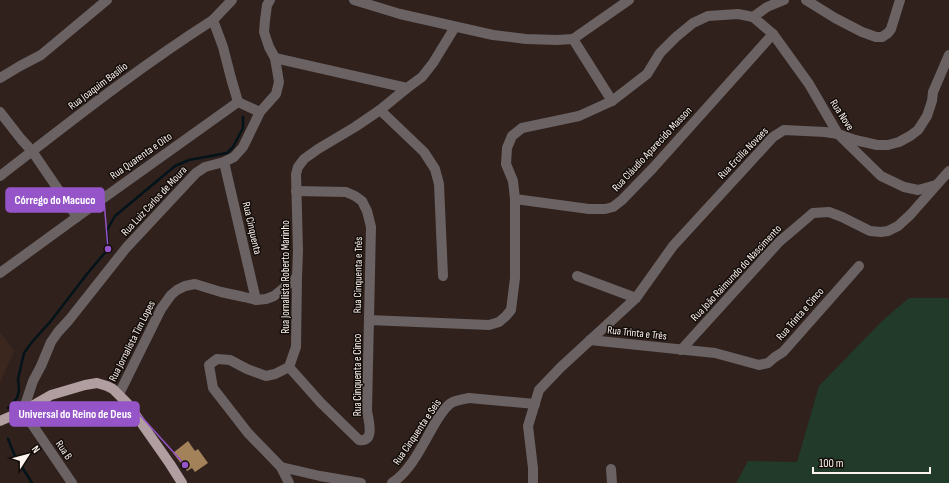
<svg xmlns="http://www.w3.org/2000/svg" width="949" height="483" font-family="'Sofia Sans Condensed',sans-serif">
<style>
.built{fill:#3c271f}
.green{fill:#213a29}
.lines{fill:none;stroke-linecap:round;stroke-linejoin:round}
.stream{stroke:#03131a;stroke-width:2.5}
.building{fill:#a3825a}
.minor{stroke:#6a6263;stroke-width:10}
.major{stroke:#b09ea1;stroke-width:10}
.labels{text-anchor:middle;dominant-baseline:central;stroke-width:3;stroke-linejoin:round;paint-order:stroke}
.street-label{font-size:11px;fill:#fcf2ee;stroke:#130d0a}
.leader{fill:none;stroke:#9554c8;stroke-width:1.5}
.callout-dot{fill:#9554c8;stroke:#130d0a;stroke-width:1.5}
.callout{fill:#9554c8;stroke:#9554c8;stroke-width:1.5}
.callout-label{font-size:12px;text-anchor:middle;font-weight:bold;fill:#fff}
</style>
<rect width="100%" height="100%" fill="#30211c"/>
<path class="built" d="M0,332L14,351L0,383Z"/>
<path class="green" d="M909,298H948L949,300V483H736L748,461L797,462L819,386L882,321Z"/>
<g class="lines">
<g class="stream">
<path d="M8,408L17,398L19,390L18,379L24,353L32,342L50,322L87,274L108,249L107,230L115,216L175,166L189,160L227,153L233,147L243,128V117"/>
<path d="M8,439L15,456L32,483"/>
</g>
</g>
<path class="building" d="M188,441L195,451L198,449L208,463L195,472L192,468L187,471L173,453Z"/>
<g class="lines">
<g class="minor">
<path d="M232,0L213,20L223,47L231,78L238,102"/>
<path d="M354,0L400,14L493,35L526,39L557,40L573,39L629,0"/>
<path d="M806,0L835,18L862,32L876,37H882L888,33L891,29L900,0"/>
<path d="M753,17L767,7L784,0"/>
<path d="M573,39L612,101"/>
<path d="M275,58L407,88"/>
<path d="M0,78L20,66L41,55L107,0"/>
<path d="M238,102L260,112"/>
<path d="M380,110L424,152L435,169L439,184L443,276"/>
<path d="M0,112L21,139L32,151L77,217"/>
<path d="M224,162L256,300"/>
<path d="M0,176C70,122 139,67 213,20"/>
<path d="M515,199L589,209H605L613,207L622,200L653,168L773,34"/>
<path d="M0,273L77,217L238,102"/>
<path d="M577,276L636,298"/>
<path d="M369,320L489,325L499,322L506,316L511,310L515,278V199L513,181L506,164L507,148L512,136L522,128L579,116L612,101L647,74L660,53L676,37L693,23L708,16L738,14L753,17L773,34L809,84L838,134L881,176L904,187L918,190L936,185"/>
<path d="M590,340L715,353L759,365L768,363L775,357L783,352L859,266"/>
<path d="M681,350L779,242L813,213L829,212L842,217L870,231L881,232L888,231L898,226L910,215L949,171"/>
<path d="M289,367L321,403L359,440C376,442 368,420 367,410L371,227L367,211L362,201L355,196L346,192L296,191"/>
<path d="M119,394L161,309L171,295L177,290L185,286L195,284L221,292L244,297L256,300L266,299L274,296L297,277"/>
<path d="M281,467L320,476L361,483"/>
<path d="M611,469L612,483"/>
<path d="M72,483L23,411L33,381L41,366L51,342L58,332L69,320L126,248L196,173L205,167L224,162L234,157L243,147L260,112L276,94L279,82L275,58L269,47L264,32L265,20L267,5L270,0"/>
<path d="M289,483L281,467L248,433L213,388L209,365L217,359L230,360L247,369L266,376L275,374L289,367L296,347L297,277L298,251L296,174L298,167L304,159L318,149L355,127L380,110L407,88L422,77L433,63L455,27"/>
<path d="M392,483C413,469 424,441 437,420C441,414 445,407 451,403C456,400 463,399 469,398L535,404"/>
<path d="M533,483V468L528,426L539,390L561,367L636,298L673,246L773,137L784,130L825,132L838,134L855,140L877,145H888L899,142L910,136L918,130L927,116L932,101L933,92L949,55"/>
</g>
<path class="major" d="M0,421L23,411L51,395L85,385L97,383L107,386L113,389L128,404L170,464L182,483"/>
</g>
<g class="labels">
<g class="street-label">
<text transform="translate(98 86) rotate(-37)">Rua Joaquim Basílio</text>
<text transform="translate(842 115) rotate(57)">Rua Nove</text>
<text transform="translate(652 149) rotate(-47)">Rua Cláudio Aparecido Masson</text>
<text transform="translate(743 153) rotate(-46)">Rua Ercilia Novaes</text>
<text transform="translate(141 156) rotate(-35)">Rua Quarenta e Oito</text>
<text transform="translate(154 201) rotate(-47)">Rua Luiz Carlos de Moura</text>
<text transform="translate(252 228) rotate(77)">Rua Cinquenta</text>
<text transform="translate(736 273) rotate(-47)">Rua João Raimundo do Nascimento</text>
<text transform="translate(358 275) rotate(-89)">Rua Cinquenta e Três</text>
<text transform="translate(285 277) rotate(-90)">Rua Jornalista Roberto Marinho</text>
<text transform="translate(800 314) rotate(-49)">Rua Trinta e Cinco</text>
<text transform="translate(637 333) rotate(6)">Rua Trinta e Três</text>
<text transform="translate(132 341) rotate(-63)">Rua Jornalista Tim Lopes</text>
<text transform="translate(357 375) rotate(-90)">Rua Cinquenta e Cinco</text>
<text transform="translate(417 432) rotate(-56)">Rua Cinquenta e Seis</text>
<text transform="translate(64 450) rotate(56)">Rua B</text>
</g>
</g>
<path class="leader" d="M108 249L104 200M185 465L139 414"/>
<g class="callout-dot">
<circle cx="108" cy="249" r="4"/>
<circle cx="185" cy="465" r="4"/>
</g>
<g class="callout">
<rect x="6" y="188" width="98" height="24" rx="4"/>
<rect x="10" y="402" width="129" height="24" rx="4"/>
</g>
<g class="callout-label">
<text x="55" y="204">Córrego do Macuco</text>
<text x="75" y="418">Universal do Reino de Deus</text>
</g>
<g transform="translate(28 455) rotate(54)" stroke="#130d0a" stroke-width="3" paint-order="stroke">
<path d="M0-3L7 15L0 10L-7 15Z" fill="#fcf2ee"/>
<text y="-6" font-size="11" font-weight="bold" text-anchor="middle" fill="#fcf2ee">N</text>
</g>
<path d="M813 467v6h117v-6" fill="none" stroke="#fcf2ee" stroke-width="2"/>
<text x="819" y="467" font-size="12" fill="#fcf2ee" stroke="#130d0a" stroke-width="3" paint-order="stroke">100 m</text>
</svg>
